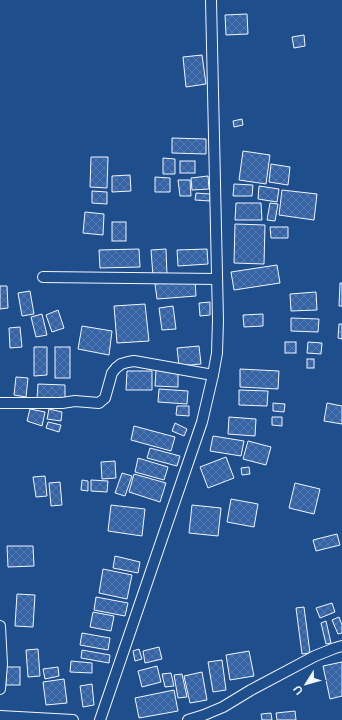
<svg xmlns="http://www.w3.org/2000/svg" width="342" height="720" font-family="Raleway,sans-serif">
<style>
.building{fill:url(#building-cross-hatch);stroke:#f2f6ff}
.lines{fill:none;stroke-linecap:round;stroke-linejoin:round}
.minor-casing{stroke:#f2f6ff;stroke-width:12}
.minor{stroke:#1f4e8c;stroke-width:10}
</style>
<defs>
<pattern id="building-cross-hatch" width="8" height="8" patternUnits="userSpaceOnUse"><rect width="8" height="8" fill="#3563a3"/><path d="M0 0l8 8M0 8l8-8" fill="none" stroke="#537ab1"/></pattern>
</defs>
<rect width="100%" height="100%" fill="#1f4e8c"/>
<g class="building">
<path d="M247,14L248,34L226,35L225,15Z"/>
<path d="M304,35L305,46L294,48L292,37Z"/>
<path d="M202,55L206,84L186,87L183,57Z"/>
<path d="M242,119L243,125L234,127L233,121Z"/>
<path d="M172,138L206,139V154L172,153Z"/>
<path d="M243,151L270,155L266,184L239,180Z"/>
<path d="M91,157H108L107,188L90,187Z"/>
<path d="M163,158L175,159V174H163Z"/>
<rect x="180" y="161" width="15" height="12"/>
<path d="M271,164L290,167L288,185L269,182Z"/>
<path d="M130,175L131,191L112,192V176Z"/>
<path d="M208,176L209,189L192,190L191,178Z"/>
<path d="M155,177L170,178V192H155Z"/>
<path d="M178,180H190L191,196H180Z"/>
<path d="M234,184L253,185L252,196H233Z"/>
<path d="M259,186L279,189L277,202L258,199Z"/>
<path d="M282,190L317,194L314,220L279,215Z"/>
<path d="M92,191L107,192V204L92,203Z"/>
<path d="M196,193L210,194V201L195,200Z"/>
<path d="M236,203H261L262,220H235Z"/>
<path d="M270,203L278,204L275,221L267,220Z"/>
<path d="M85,212L104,214L103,235L83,233Z"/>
<rect x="112" y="222" width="14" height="19"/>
<path d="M235,224L265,225L264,264L234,263Z"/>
<path d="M270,227H288V238H271Z"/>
<path d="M139,249L140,267L100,268L99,250Z"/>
<path d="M166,249L167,275L153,276L151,250Z"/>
<path d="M207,249L208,264L178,266L177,250Z"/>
<path d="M277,265L280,283L234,290L231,272Z"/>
<path d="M195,280L196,296L157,299L155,284Z"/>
<path d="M340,283H342V306H339Z"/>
<path d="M0,286H7L8,308L0,309Z"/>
<path d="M30,291L34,314L22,316L18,293Z"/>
<path d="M316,292L317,310L291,311L290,294Z"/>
<path d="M210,302V315L200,316L199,303Z"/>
<path d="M145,304L149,341L117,343L114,306Z"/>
<path d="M173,306L176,329L162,330L159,308Z"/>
<path d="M58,310L64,328L52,332L46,315Z"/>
<path d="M42,314L47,335L36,337L31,317Z"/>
<path d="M263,314V326L244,327L243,315Z"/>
<path d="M291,318L319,319L318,332L291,331Z"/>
<path d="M339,324H342V339L338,338Z"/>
<path d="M82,326L112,331L109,355L78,349Z"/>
<path d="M20,327L22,347L10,348L9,328Z"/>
<rect x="285" y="342" width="11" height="11"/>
<path d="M308,342L322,343L321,354L307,353Z"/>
<path d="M199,346L201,364L179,366L177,348Z"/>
<path d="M34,347H47V375L34,376Z"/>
<rect x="55" y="347" width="15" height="31"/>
<rect x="307" y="359" width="7" height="9"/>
<path d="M240,369L279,371L278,389L240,387Z"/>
<path d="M156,370L178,371V387L155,386Z"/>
<path d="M127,371H152V390H126Z"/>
<path d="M16,377L28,378L26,397L14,395Z"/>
<path d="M38,384L65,385V401L37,399Z"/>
<path d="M159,389L188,391L187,404L158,402Z"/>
<path d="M239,390L268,391L267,406L239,405Z"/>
<path d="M273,403L285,404L284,412L273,411Z"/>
<path d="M327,403L342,406V424L324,421Z"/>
<path d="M177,406H189V416L176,415Z"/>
<path d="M30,409L45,412L42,426L27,421Z"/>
<path d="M49,409L62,412L61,421L47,419Z"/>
<path d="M229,417L256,419L255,436L228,434Z"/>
<path d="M272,417H282V426L272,425Z"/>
<path d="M48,422L61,425L59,432L46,428Z"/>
<path d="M175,423L187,429L184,436L172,431Z"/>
<path d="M134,426L175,437L171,451L131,440Z"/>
<path d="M213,436L244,441L241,456L210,451Z"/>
<path d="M248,441L271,447L266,465L243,459Z"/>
<path d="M150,448L180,456L177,466L147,458Z"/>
<path d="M226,457L234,478L208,488L200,467Z"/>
<path d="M138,458L168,467L164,480L135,472Z"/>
<path d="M115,461L116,478L102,479L101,462Z"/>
<path d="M249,467L250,474L242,475L241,468Z"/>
<path d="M122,473L132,476L125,496L115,493Z"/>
<path d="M134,474L166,483L160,502L129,492Z"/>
<path d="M45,476L47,496L36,497L33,477Z"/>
<path d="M82,480L88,481V491L81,490Z"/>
<path d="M91,480L108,481L107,492L91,491Z"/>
<path d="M60,482L62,505L51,506L49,483Z"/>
<path d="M295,483L320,489L314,514L289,508Z"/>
<path d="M231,499L258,504L254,527L227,522Z"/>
<path d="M111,505L145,509L142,536L108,531Z"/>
<path d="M192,505L221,508L218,536L189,533Z"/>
<path d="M337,534L340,545L316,551L313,540Z"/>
<path d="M7,546H33L34,566L8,567Z"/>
<path d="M115,556L140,562L138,573L113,568Z"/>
<path d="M103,569L132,575L127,599L99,593Z"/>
<path d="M17,594L35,595L33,627L15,626Z"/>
<path d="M96,597L128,603L125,616L94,610Z"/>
<path d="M332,603L335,612L320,618L316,608Z"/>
<path d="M304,607L310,653L302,654L296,608Z"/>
<path d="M93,612L114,616L111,631L90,627Z"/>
<path d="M339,617L342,625V633L338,634L332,620Z"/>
<path d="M326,621L331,643L326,644L321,623Z"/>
<path d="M82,633L110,638L108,650L80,645Z"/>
<path d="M159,647L162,659L145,663L143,651Z"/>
<path d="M38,649L40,676L28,677L26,650Z"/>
<path d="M139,649L142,659L135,661L133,651Z"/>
<path d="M82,650L110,655L109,663L81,658Z"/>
<path d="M249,651L254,676L230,680L226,655Z"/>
<path d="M222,660L226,690L213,692L208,662Z"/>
<path d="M71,661L92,663V673L70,672Z"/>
<path d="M342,662V696L330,699L323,666Z"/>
<path d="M157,666L161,682L142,687L138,671Z"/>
<rect x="6" y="667" width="14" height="18"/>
<path d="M58,667L59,676L45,679L43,669Z"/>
<path d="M202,672L207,700L190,703L184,676Z"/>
<path d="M171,673L174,686L165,687L162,674Z"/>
<path d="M182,674L187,697L178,698L174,675Z"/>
<path d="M64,679L67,703L46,705L43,682Z"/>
<path d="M92,684L94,705L83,707L80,686Z"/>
<path d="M174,690L178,711L139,718L135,698Z"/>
<path d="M295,711L296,720H277L276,713Z"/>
<path d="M271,713L272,720H262L261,714Z"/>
</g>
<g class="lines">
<defs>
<g id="minor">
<path d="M43,277L217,279"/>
<path d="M0,403H62L75,401L99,403L105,398L112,373L116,368L121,364L128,362L134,361L213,375"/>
<path d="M0,626L2,664L0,689"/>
<path d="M0,716L73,720"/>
<path d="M100,720L202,422L213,375L217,353L218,320L211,0"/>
<path d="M188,720L204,715L223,707L251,690L315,656L335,648L342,646"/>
</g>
</defs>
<use href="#minor" class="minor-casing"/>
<use href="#minor" class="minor"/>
</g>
<g transform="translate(306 684) rotate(233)" stroke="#1f4e8c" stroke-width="3" paint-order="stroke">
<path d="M0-3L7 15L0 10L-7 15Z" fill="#f2f6ff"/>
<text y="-6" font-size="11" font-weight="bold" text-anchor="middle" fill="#f2f6ff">U</text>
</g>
</svg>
